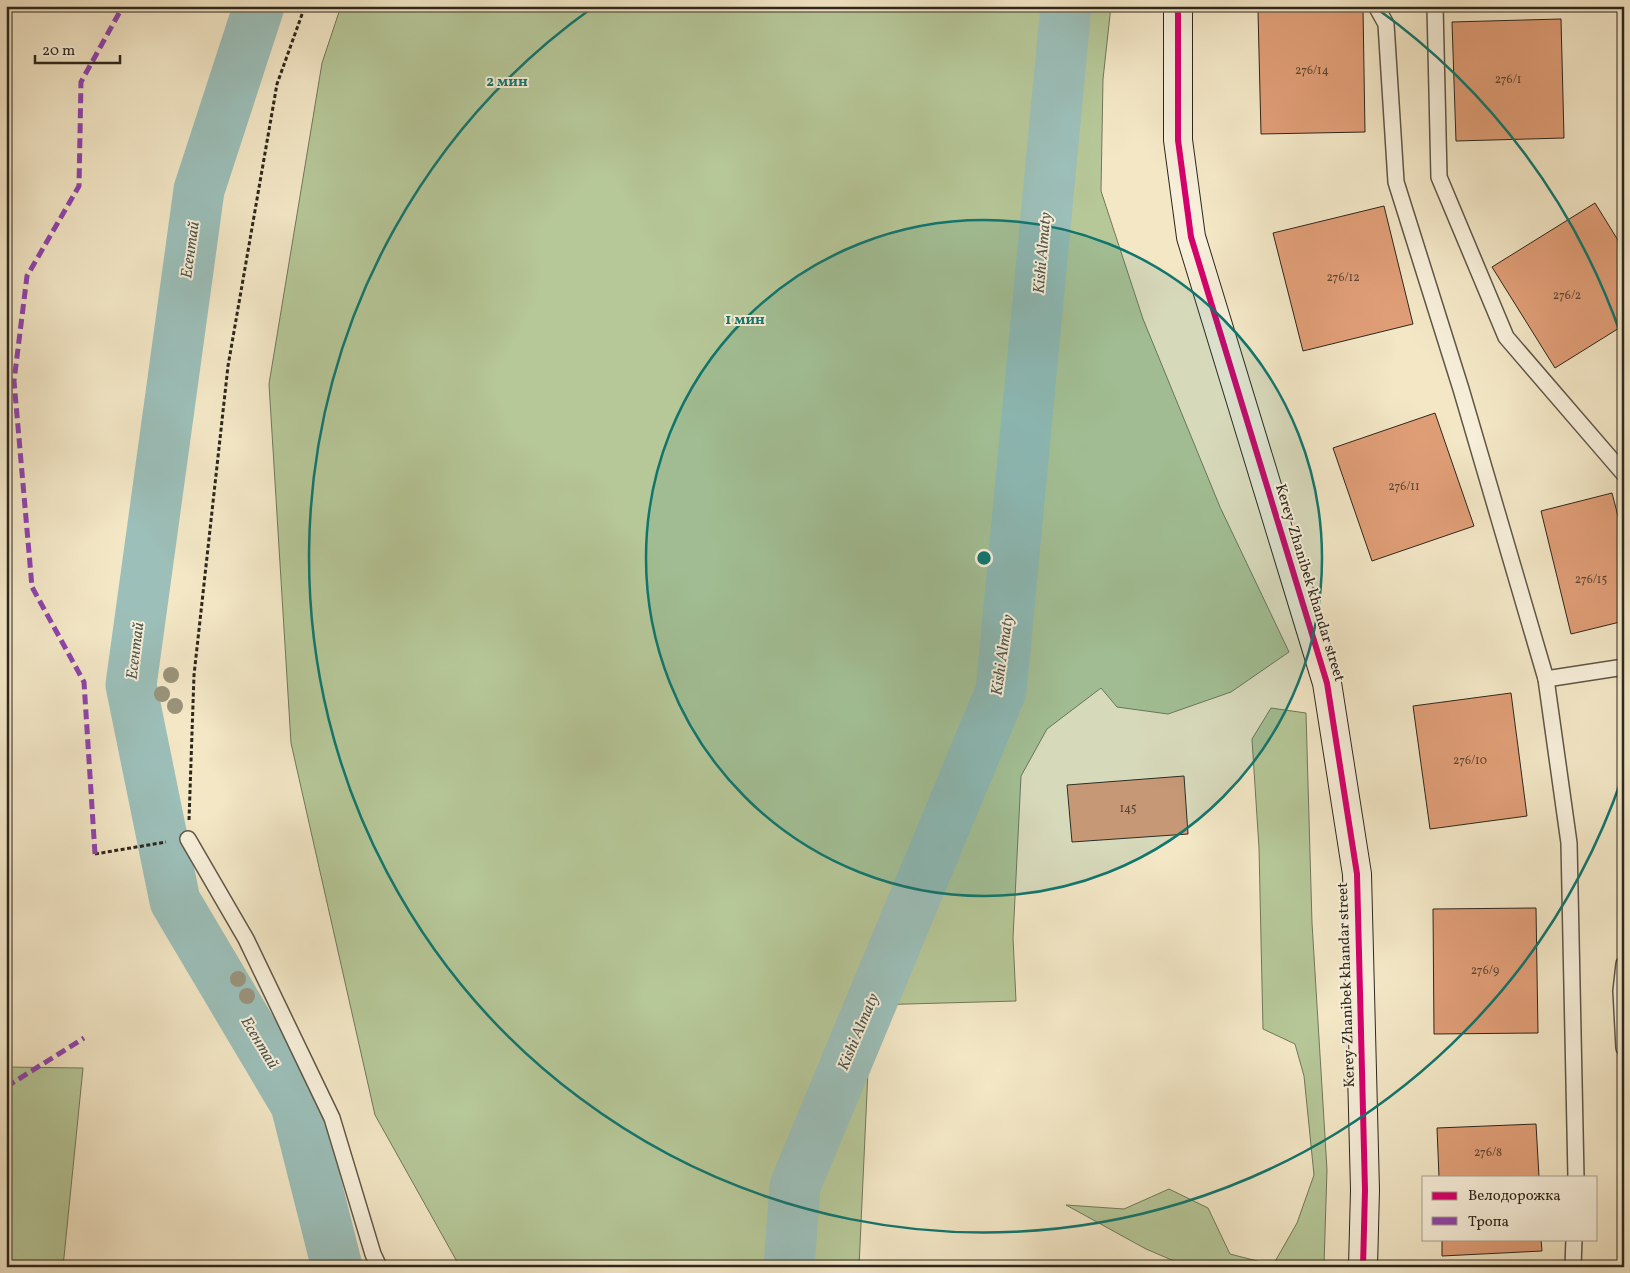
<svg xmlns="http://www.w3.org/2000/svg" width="1630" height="1273" font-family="Vollkorn,serif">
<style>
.green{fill:#b6c798;stroke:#72775a}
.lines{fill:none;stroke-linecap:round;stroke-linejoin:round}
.river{stroke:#9cbfb9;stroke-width:51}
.building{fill:#e09e77;stroke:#2e271d}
.lane-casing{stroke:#5f5747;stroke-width:18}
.secondary-casing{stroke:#2e271d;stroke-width:30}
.path{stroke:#2e271d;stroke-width:3;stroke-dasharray:4 2.5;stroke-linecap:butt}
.lane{stroke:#f7efda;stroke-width:15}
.secondary{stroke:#f7efda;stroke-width:28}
.quiet{stroke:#8e44ad;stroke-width:5;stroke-dasharray:10 5;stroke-linecap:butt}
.cycleway-casing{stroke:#f7efda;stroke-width:9}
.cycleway{stroke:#d6006c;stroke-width:6}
.tree{fill:#99937a}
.ring{fill:none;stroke:#0f766e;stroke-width:2.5}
.labels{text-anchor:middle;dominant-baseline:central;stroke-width:4;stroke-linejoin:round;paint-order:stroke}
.number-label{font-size:12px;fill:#5a4534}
.street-label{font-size:15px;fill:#2e271d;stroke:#f7efda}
.water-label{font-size:16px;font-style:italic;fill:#4f554c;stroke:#f7efda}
.centre{fill:#0f766e;stroke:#f7efda;stroke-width:2.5}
.ring-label{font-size:15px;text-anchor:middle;font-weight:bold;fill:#0f766e;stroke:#f7efda;stroke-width:4;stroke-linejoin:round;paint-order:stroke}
</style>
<rect width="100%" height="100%" fill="#f3e7c6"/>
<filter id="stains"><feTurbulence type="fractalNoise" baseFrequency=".004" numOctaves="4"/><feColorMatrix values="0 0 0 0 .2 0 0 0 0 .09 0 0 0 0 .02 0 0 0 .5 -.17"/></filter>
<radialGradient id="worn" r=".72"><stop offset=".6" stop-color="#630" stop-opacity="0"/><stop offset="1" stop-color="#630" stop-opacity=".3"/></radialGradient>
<g class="green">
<path d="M341,6H1111L1103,79L1101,191L1143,319L1220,507L1289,652L1231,692L1168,714L1117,707L1101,688L1047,729L1021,776L1013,938L1016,1001L871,1005L859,1267H460L375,1115L291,743L269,384L322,63Z"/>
<path d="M1271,708L1306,713L1312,923L1327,1170L1324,1265L1323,1267H1188L1146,1249L1066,1205L1124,1209L1169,1189L1208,1208L1230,1254L1273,1265L1297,1223L1314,1175L1304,1076L1295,1044L1263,1029L1259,848L1252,739Z"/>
<path d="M6,1067L83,1068L63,1267H6Z"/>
</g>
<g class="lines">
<g class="river">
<path d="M259,6L199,190L131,685L175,901L296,1105L337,1267"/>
<path d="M789,1267L795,1186L1001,691L1066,6"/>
</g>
</g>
<g class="building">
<path d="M1363,8L1365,132L1261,134L1258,11Z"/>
<path d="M1561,19L1564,138L1456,141L1452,22Z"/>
<path d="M1595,203L1624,250V325L1555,368L1492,267Z"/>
<path d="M1384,206L1413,324L1303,351L1273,233Z"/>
<path d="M1435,413L1474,526L1372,561L1333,448Z"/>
<path d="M1612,493L1624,539V621L1571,634L1541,511Z"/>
<path d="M1511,693L1527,816L1430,829L1413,706Z"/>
<path d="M1184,776L1188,834L1072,842L1067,785Z"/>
<path d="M1536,908L1538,1033L1434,1034L1433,909Z"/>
<path d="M1536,1124L1539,1177H1439L1437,1128Z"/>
<path d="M1442,1239H1541L1542,1251L1442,1256Z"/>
</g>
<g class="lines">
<defs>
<g id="lane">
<path d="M1376,6L1386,24L1396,182L1461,389L1546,679L1569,843L1576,1177"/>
<path d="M1435,6L1439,177L1506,337L1624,474"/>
<path d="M1546,679L1624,667"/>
<path d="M188,839L246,939L332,1118L373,1254L379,1267"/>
<path d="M1624,964L1621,991L1624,1048"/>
<path d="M1573,1267L1574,1239"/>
</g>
<path id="secondary" d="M1178,6V140L1191,237L1327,683L1357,874L1365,1190L1363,1267"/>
</defs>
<use href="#lane" class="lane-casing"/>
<use href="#secondary" class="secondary-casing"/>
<g class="path">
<path d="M189,820L194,675L228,366L277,84L305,6"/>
<path d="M95,854L166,842"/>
</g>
<use href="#lane" class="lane"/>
<use href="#secondary" class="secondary"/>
<g class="quiet">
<path d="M95,854L84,682L32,587L14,381L27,276L79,186L81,82L123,6"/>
<path d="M6,1087L84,1038"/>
</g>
<defs>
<path id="cycleway" d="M1178,6V140L1191,237L1327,683L1357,874L1365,1190L1363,1267"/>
</defs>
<use href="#cycleway" class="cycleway-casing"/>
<use href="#cycleway" class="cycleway"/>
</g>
<g class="tree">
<circle cx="171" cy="675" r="8"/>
<circle cx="162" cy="694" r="8"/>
<circle cx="175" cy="706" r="8"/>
<circle cx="238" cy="979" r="8"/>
<circle cx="247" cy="996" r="8"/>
</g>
<circle cx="984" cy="558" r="338" fill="#0f766e" fill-opacity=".12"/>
<g class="ring">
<circle cx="984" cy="558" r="338"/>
<path d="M1622 778A675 675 0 1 1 592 8M1376 8A675 675 0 0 1 1622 338"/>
</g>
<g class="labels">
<g class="number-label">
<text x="1312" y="71">276/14</text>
<text x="1508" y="80">276/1</text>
<text x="1343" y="278">276/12</text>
<text x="1567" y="296">276/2</text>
<text x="1404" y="487">276/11</text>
<text x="1591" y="580">276/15</text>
<text x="1470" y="761">276/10</text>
<text x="1128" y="809">145</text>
<text x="1485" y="971">276/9</text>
<text x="1488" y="1153">276/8</text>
</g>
<g class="street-label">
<text transform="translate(1309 583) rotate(73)">Kerey-Zhanibek khandar street</text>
<text transform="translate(1347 985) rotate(-92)">Kerey-Zhanibek khandar street</text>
</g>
<g class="water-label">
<text transform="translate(191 250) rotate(-82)">Есентай</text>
<text transform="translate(1043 253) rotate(-85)">Kіshі Almaty</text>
<text transform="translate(136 651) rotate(-83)">Есентай</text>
<text transform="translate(1003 655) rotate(-82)">Kіshі Almaty</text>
<text transform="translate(859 1032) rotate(-67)">Kіshі Almaty</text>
<text transform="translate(259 1043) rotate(59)">Есентай</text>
</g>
</g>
<circle cx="984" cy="558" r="8" class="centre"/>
<g class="ring-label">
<text x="507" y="86">2 мин</text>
<text x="745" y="324">1 мин</text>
</g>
<rect width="1630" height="1273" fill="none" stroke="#f3e7c6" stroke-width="25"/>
<rect x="8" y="8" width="1615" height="1258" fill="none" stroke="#2e271d" stroke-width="2.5"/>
<rect x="12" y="12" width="1605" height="1248" fill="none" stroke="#2e271d"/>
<rect x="1422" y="1176" width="175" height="65" fill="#f7efda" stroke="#a79f8e"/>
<rect x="1432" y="1192" width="25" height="8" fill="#d6006c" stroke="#a79f8e"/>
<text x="1468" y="1200" font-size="15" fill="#2e271d">Велодорожка</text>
<rect x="1432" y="1217" width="25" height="8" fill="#8e44ad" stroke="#a79f8e"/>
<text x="1468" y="1226" font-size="15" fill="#2e271d">Тропа</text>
<path d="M35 55v8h85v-8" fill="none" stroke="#2e271d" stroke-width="2.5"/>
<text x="42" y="55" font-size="15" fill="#2e271d" stroke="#f7efda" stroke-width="4" paint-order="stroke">20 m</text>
<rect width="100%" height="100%" filter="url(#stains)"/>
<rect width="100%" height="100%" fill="url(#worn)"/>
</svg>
